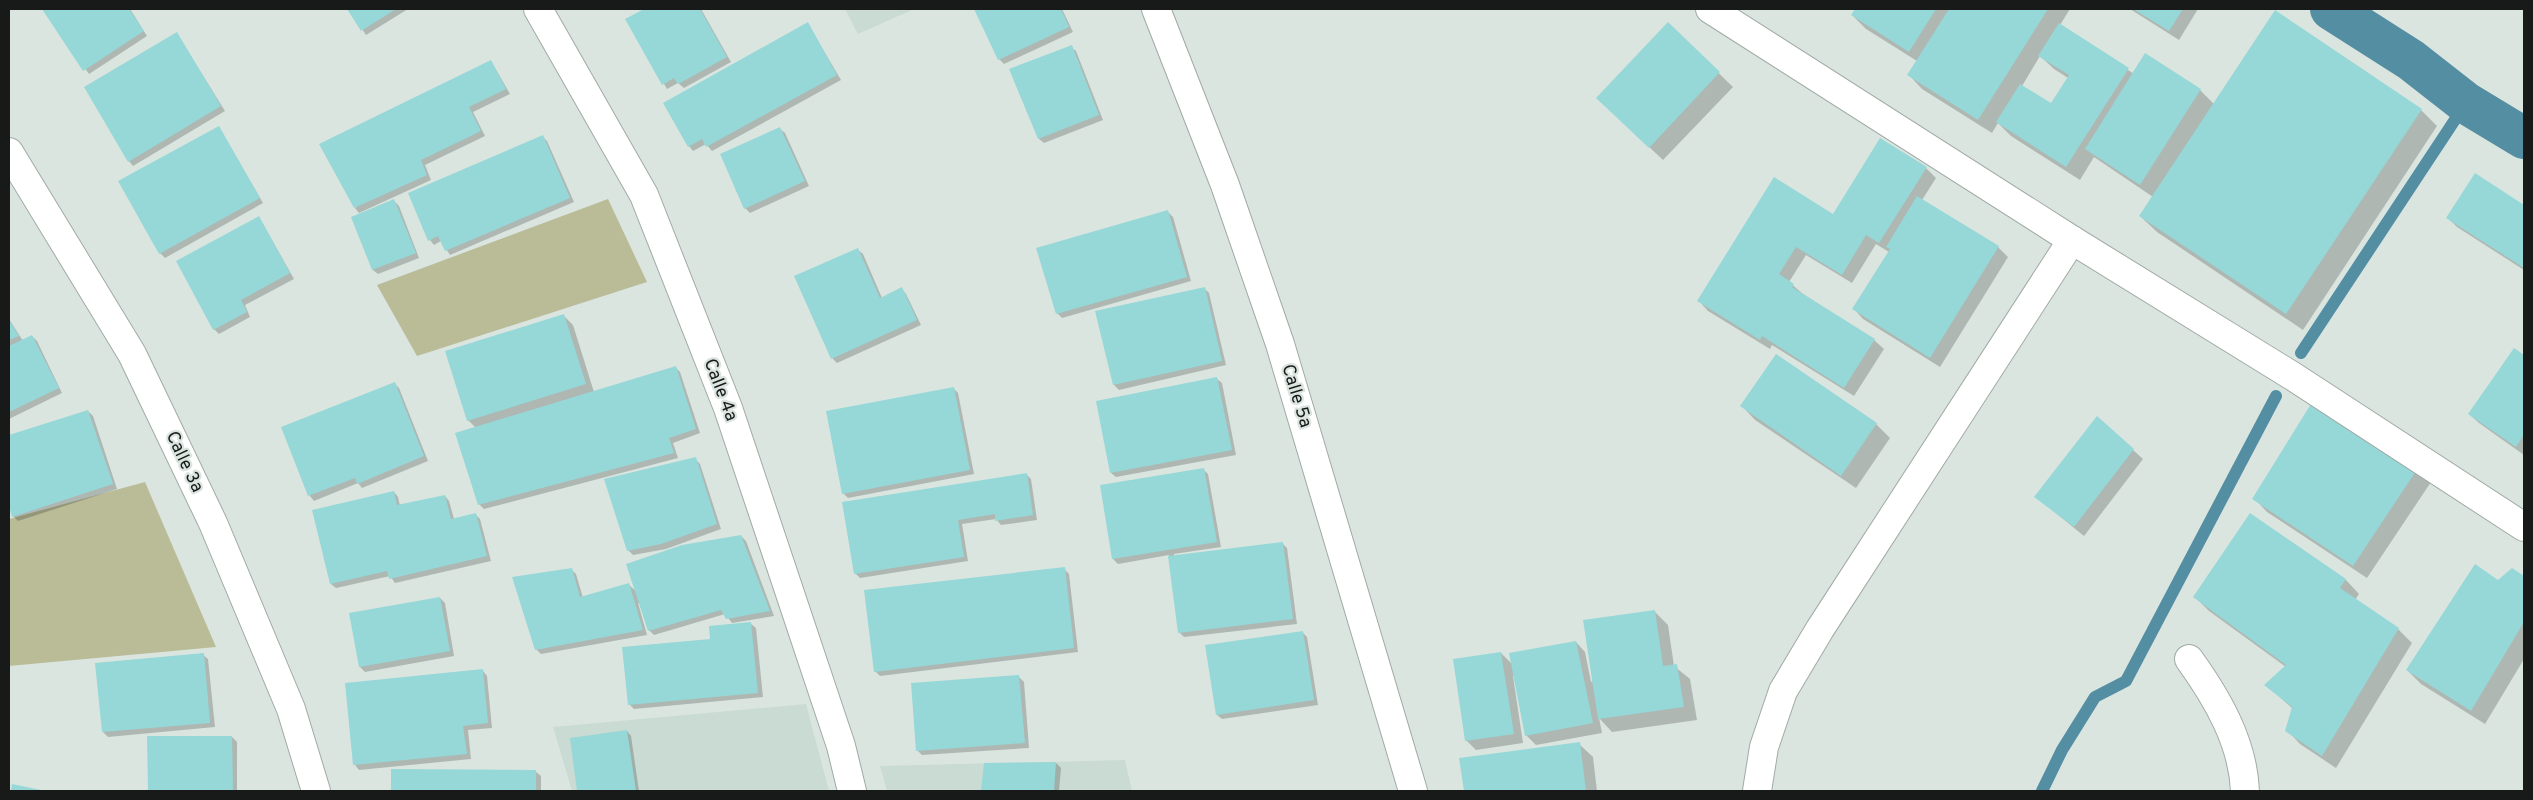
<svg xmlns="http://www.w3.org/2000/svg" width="2533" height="800" font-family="Overpass,sans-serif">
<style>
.built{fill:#c9dbd3}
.green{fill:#b9bc97}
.shadow{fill:#0003;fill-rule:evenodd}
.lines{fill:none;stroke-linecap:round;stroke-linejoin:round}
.stream{stroke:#548ea2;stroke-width:12}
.canal{stroke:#548ea2;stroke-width:42}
.building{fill:#95d8d7}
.street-casing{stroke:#a0aaa6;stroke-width:30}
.secondary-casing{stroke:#a0aaa6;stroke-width:30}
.street{stroke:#fff;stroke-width:28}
.secondary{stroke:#fff;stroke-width:28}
.labels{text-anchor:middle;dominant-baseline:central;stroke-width:4.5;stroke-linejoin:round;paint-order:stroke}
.street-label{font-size:18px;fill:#171a19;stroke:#dbe5e0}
</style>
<rect width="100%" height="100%" fill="#dbe5e0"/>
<g class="built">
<path d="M845,9H914L858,34Z"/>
<path d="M806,704L829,791H572L553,727Z"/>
<path d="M1125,760L1132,791H887L880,766Z"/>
</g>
<g class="green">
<path d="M608,199L647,282L417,356L377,285Z"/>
<path d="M145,482L216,647L9,666V519Z"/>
</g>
<g class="shadow">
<path d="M43,9H130L147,36L89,74Z"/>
<path d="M349,9H408L366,35Z"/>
<path d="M647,9H701L731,62L684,88L678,83L667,89L627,20Z"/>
<path d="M975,9H1062L1073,32L1004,64L999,59Z"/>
<path d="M1856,9H2070L2060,25L2134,74L2200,90L2214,104L2421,110L2437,126L2303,330L2157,232L2140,216L2153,197L2094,157L2080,180L2011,136L1998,123L1992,133L1922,89L1909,75L1917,61L1866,29L1852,15ZM2040,56L2054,69L2068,78L2051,105L2022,86Z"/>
<path d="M2130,9H2198L2179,40Z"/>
<path d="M808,24L841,80L712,151L706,144L693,151L689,146Z"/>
<path d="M1668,24L1733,87L1663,160L1611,111Z"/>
<path d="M177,34L225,111L133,166L129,161Z"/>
<path d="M1071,47L1076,51L1103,120L1044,143L1039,139Z"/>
<path d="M491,61L510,94L473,112L485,136L425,165L431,180L359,213L355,208Z"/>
<path d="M219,127L263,203L165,258L160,253Z"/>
<path d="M780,129L785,133L809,186L750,213L745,208Z"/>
<path d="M542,136L547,141L574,202L450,255L441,241L434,245L430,240Z"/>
<path d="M1926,168L1936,178L1922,200L1998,247L2008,257L1940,367L1863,319L1854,309L1889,252L1876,244L1852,283L1806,255L1789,282L1803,294L1874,340L1884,349L1854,396L1772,345L1770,349L1708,311L1699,301L1833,216Z"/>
<path d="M2475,175L2524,206V270L2457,227L2448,218Z"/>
<path d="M394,201L399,206L419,258L378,274L373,270L352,218Z"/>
<path d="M1168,212L1173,217L1191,281L1062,318L1057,313Z"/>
<path d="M259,217L294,279L245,305L250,317L219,334L214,329Z"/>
<path d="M858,250L863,254L882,298L902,289L906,294L921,325L837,363L832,358Z"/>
<path d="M1204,288L1209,293L1226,365L1119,390L1114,385L1097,312Z"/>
<path d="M563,315L573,325L594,392L675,367L680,372L700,433L673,443L678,458L484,509L479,504L476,428L468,420Z"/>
<path d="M9,319L23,341L32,336L37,341L62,393L9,419Z"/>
<path d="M2514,350L2524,357V455L2479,423L2469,414Z"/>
<path d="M1776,355L1876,424L1890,438L1856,488L1755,420L1742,406Z"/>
<path d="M1217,379L1222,383L1236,455L1116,477L1111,473Z"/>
<path d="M394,383L399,388L428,461L362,488L358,483L314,501L310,496L282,428Z"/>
<path d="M953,388L958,393L974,474L848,498L843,493Z"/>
<path d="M88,411L93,416L117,489L18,521L13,516L9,502V437Z"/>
<path d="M2133,450L2143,459L2084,536L2036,497Z"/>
<path d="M695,459L700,464L721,529L666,549L633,555L628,550Z"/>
<path d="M1203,469L1208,474L1221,547L1174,554V557L1282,543L1287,548L1297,624L1184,637L1179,632L1169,555L1118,564L1113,559L1101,486Z"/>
<path d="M2417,469L2431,482L2367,578L2267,512L2254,498Z"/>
<path d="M1026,474L1031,479L1037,520L1001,525L996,519L962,524L968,561L860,578L855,573Z"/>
<path d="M394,492L398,497L400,506L445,496L449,501L454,519L475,514L480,519L491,561L395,583L390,576L336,588L331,584Z"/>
<path d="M2250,515L2346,580L2359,594L2355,600L2398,629L2412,643L2336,768L2300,744L2287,730L2293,709L2266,685L2286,667L2209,611L2195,597Z"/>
<path d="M741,536L746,541L774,616L732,623L725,614L654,635L649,630L640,603H638L647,635L541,654L536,649L571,569L576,574L583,598L629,585L637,592Z"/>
<path d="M1064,569L1069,574L1078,652L880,676L875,671Z"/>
<path d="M2512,569L2524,578V659L2485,724L2421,684L2407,670Z"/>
<path d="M440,598L445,603L454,656L365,672L360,667Z"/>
<path d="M1654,611L1668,625L1674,666L1690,679L1697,720L1612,732L1599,718L1602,733L1536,745L1526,735L1515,675L1513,676L1523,743L1476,750L1466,740L1501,653L1513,665L1576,642L1585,652L1591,682L1593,681Z"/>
<path d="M751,624L756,628L763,697L634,709L629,704Z"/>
<path d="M1302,632L1307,637L1318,705L1222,719L1217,715Z"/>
<path d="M203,655L208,659L215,727L108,737L103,732L97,664Z"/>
<path d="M483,671L487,676L492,728L468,730L471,759L359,770L355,765Z"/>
<path d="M1019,677L1024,682L1029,748L922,755L917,750Z"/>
<path d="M627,731L631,736L639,791H578L571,739Z"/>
<path d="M149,737H232L237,742V791H149Z"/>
<path d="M1579,744L1593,757L1597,791H1465L1461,759Z"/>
<path d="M1056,763L1061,768L1059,791H982L985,765Z"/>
<path d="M392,771L536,772L541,776V791H392Z"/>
</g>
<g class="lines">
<g class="stream">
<path d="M2301,353L2466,103"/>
<path d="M2042,791L2062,750L2095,697L2126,681L2276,396"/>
</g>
<path class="canal" d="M2331,9L2411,60L2466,103L2524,138"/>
</g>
<g class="building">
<path d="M42,9H129L144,31L83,71Z"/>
<path d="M347,9H396L361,31Z"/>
<path d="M644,9H700L727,57L678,84L674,78L662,85L625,19Z"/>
<path d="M974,9H1061L1069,27L998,60Z"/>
<path d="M1855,9H1936L1909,52L1851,15Z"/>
<path d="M1949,9H2048L1978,120L1907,75Z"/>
<path d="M2133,9H2183L2169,31Z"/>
<path d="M2275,10L2422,109L2286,314L2139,216Z"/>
<path d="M808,22L837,75L706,147L702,139L688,147L663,103Z"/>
<path d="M1668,22L1720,72L1649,148L1596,98Z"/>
<path d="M2059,23L2129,68L2066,167L1996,122L2020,84L2051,103L2069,75L2038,56Z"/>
<path d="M177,32L221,106L128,162L84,87Z"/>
<path d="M1072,45L1099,115L1038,139L1009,69Z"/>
<path d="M2145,53L2201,89L2140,185L2085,149Z"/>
<path d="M491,60L506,89L469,107L481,131L421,160L427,175L354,208L319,144Z"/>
<path d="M219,126L260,198L159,254L118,181Z"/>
<path d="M780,127L805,181L744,209L720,154Z"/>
<path d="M543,135L570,198L445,251L438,236L428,241L408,193Z"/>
<path d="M1880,138L1927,167L1879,243L1866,235L1842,275L1796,247L1779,274L1794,284L1792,287L1875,339L1844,388L1762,336L1760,340L1697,301L1774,177L1833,214Z"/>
<path d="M2475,173L2524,205V268L2446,218Z"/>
<path d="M1917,196L1999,246L1930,358L1852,309L1890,249L1886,247Z"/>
<path d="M394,199L416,253L372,270L351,217Z"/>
<path d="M1168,210L1187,277L1056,314L1036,248Z"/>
<path d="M259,216L290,273L241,300L247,312L213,330L176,261Z"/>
<path d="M858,248L880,298L902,287L917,320L831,359L794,276Z"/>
<path d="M1205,287L1222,361L1113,385L1095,311Z"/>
<path d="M564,314L586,384L467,421L445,351Z"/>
<path d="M9,320L19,336L9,340Z"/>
<path d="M32,335L59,388L9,412V346Z"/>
<path d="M2514,348L2524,355V435L2516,447L2468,414Z"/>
<path d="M1776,354L1877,423L1841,476L1740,406Z"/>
<path d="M676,366L696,429L669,438L674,453L478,505L455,433Z"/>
<path d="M1217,377L1232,450L1110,473L1096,401Z"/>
<path d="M395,382L424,456L357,484L355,478L308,496L281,427Z"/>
<path d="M954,387L970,470L842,494L826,411Z"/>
<path d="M2314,399L2418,468L2353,566L2252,499Z"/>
<path d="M88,410L113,484L12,517L9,506V435Z"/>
<path d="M2097,416L2134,449L2074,527L2034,497Z"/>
<path d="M696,457L717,524L661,544L627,551L604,479Z"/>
<path d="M1204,468L1217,542L1112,559L1100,485Z"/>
<path d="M1027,473L1033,515L995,521V514L958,520L964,557L854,574L842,502Z"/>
<path d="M394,491L397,505L445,495L451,519L476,513L487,556L389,579L387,571L330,584L312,510Z"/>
<path d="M2250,513L2346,579L2340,588L2399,628L2322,756L2285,731L2292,707L2264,685L2286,665L2193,597Z"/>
<path d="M741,535L770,611L726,619L721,610L648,631L626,564L682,545Z"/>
<path d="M1283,542L1293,619L1178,633L1168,556Z"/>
<path d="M2475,564L2498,580L2512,568L2524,576V622L2471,711L2406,670Z"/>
<path d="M1065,567L1074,648L874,672L864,590Z"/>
<path d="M572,568L580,597L629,583L643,630L535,650L512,577Z"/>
<path d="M440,597L450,651L359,667L349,613Z"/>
<path d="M1655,610L1663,666L1677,664L1684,707L1598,719L1583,620Z"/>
<path d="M751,622L758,693L628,705L622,647L710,639L709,626Z"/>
<path d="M1303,631L1314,700L1216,715L1205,645Z"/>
<path d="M1576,641L1593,723L1525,736L1509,653Z"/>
<path d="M1501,652L1514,734L1465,741L1453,659Z"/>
<path d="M204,653L210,723L102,732L95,663Z"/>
<path d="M483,669L488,723L463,726L467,754L353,765L345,683Z"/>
<path d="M1019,675L1025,743L916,751L911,683Z"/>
<path d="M627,730L636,791H577L570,738Z"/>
<path d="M147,736H232L233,791H148Z"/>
<path d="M1580,742L1586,791H1464L1459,758Z"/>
<path d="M1056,762L1054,791H981L984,763Z"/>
<path d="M391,769L536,770V791H391Z"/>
<path d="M12,784L41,790V791H11Z"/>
</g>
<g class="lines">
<defs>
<g id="street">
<path d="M538,9L644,195L728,408L841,746L852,791"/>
<path d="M1156,9L1225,185L1280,344L1413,791"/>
<path d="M1710,9L2072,240L2294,377L2524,527"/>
<path d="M2189,659C2217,698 2243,742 2245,791"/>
<path d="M1757,791L1764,747L1783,691L1820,629L2072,240"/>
</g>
<path id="secondary" d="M9,152L132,354L213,523L291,709L316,791"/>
</defs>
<use href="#street" class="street-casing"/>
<use href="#secondary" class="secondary-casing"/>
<use href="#street" class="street"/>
<use href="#secondary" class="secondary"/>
</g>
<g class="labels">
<g class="street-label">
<text transform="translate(720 390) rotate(69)">Calle 4a</text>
<text transform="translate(1296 396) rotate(73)">Calle 5a</text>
<text transform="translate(184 462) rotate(65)">Calle 3a</text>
</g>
</g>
<rect width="2533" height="800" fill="none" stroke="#171a19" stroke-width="20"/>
</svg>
